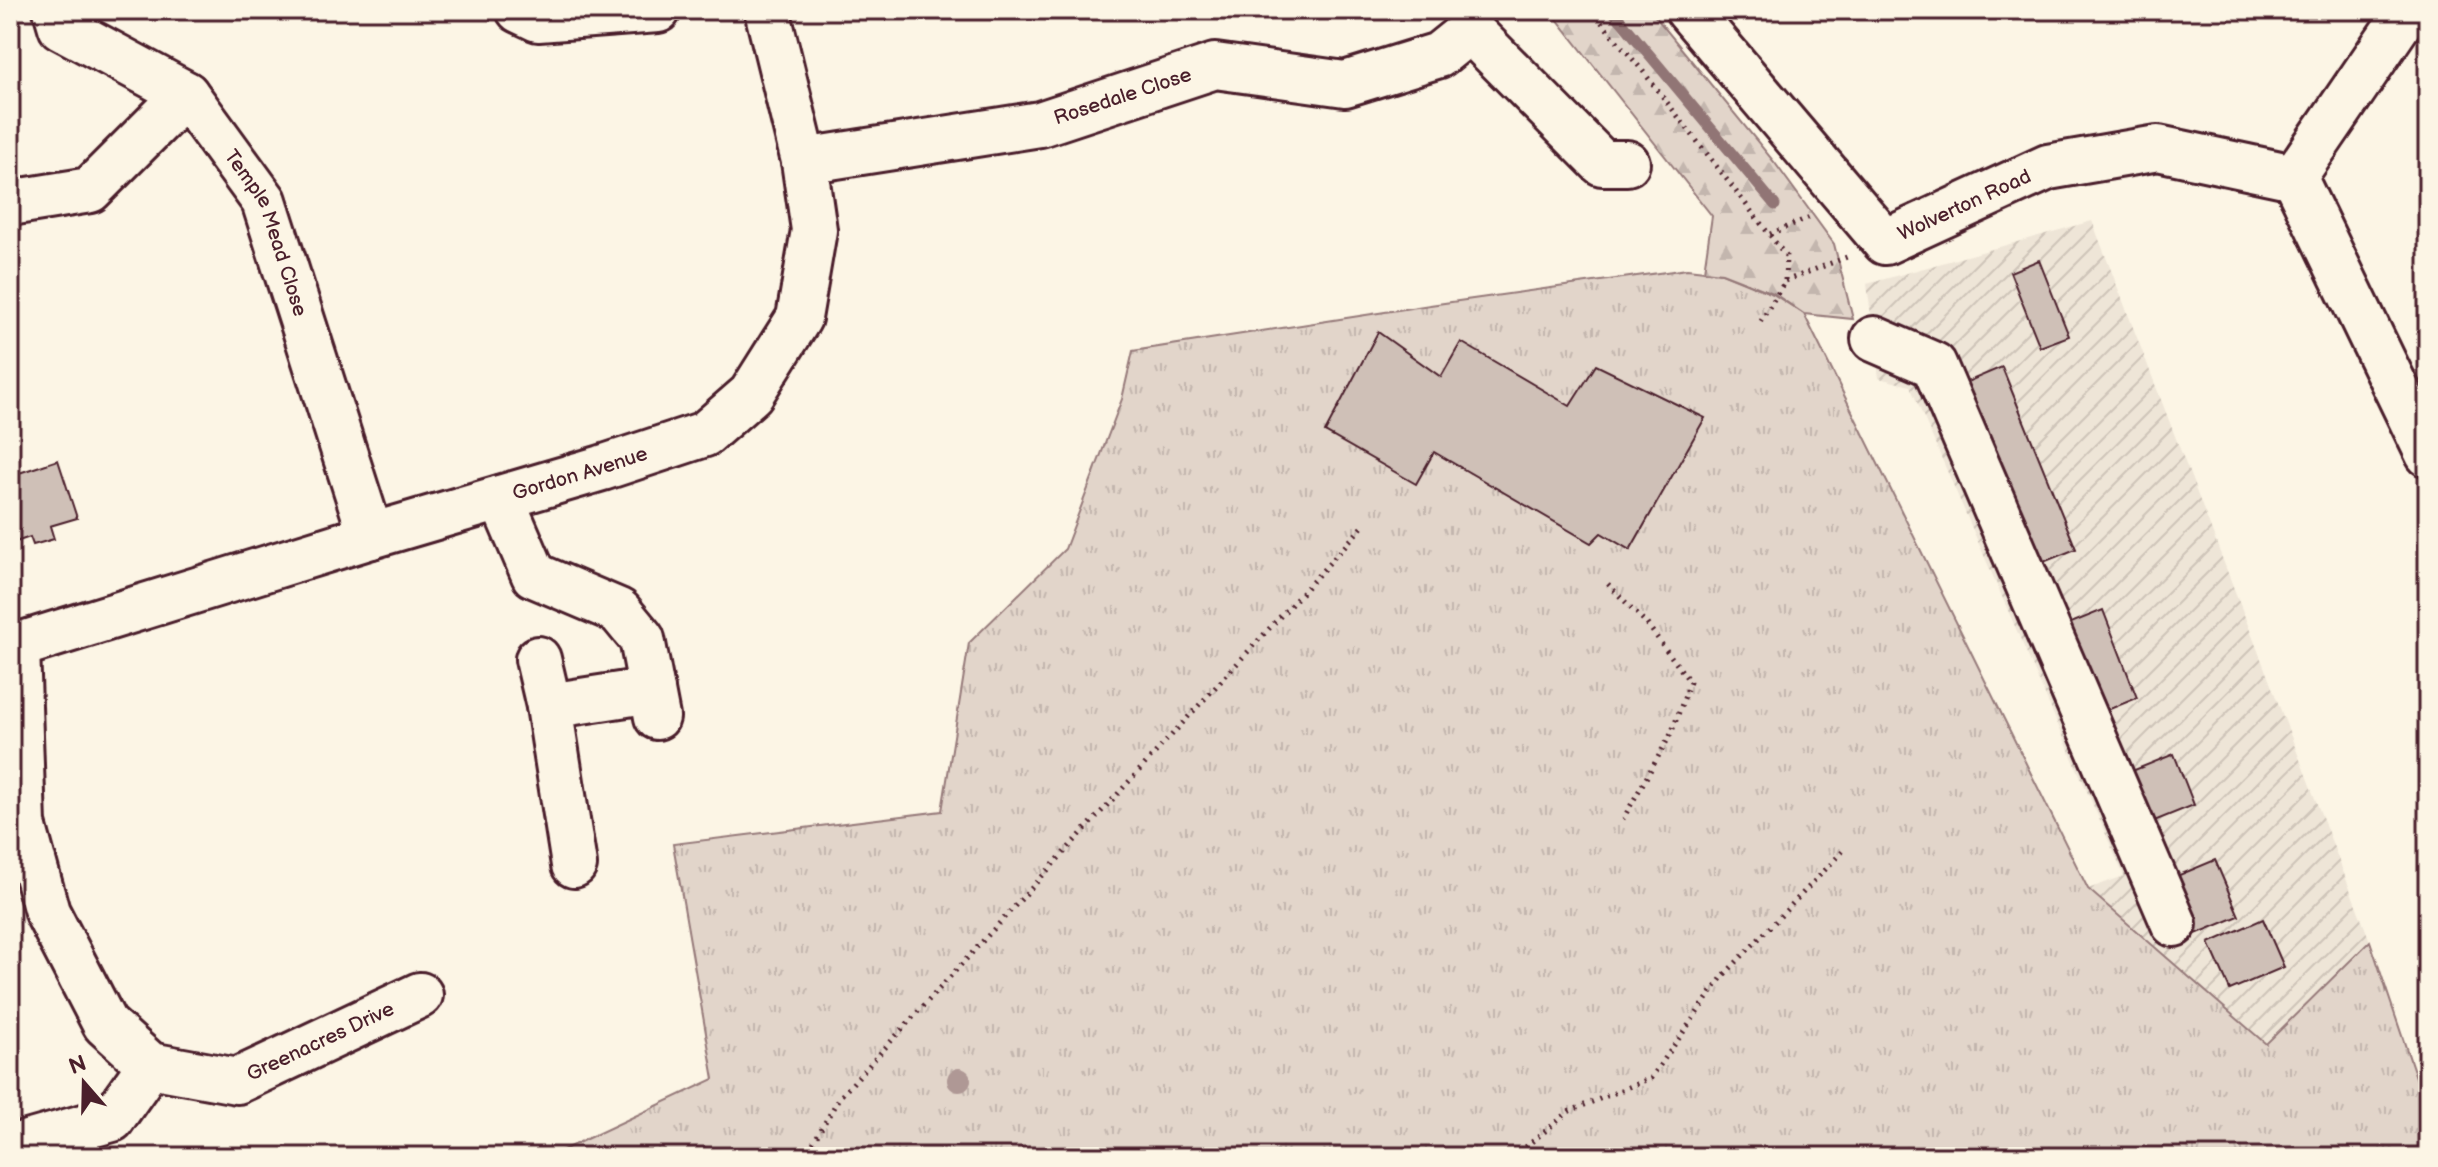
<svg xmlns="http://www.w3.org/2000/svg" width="2438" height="1167" font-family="'Balsamiq Sans',sans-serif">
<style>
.industrial{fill:url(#industrial-furrows)}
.grass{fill:url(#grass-tufts);stroke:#967a7a;stroke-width:2}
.forest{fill:url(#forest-firs);stroke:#967a7a;stroke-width:2}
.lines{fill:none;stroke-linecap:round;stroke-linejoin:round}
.stream{stroke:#917474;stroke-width:11}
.building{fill:#cfc0b7;stroke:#4a1f2b;stroke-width:2}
.minor-casing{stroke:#4a1f2b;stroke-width:50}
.path{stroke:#4a1f2b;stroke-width:5;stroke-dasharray:2 6;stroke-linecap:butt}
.minor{stroke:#fcf5e5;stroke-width:44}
.tree{fill:#af9895}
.labels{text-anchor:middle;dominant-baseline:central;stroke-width:6;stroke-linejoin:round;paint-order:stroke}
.street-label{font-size:20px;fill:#4a1f2b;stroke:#fcf5e5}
</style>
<defs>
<pattern id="industrial-furrows" width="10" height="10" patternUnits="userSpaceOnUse" patternTransform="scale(2)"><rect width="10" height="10" fill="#eee5d7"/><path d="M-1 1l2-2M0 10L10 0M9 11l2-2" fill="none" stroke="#cec4b9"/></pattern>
<pattern id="grass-tufts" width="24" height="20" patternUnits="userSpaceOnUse" patternTransform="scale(2)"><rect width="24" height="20" fill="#e2d5ca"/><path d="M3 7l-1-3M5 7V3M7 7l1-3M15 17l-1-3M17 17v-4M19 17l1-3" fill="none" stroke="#c3b6ae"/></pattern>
<pattern id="forest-firs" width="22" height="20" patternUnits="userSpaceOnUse" patternTransform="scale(2)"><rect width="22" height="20" fill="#e2d5ca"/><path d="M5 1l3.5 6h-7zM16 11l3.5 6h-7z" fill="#c3b6ae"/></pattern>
</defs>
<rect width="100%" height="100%" fill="#fcf5e5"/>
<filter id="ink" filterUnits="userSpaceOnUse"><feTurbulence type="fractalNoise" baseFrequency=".0125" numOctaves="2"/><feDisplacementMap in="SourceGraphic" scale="16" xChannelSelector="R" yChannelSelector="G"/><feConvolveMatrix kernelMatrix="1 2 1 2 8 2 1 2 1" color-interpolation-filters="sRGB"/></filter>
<g filter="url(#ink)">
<path class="industrial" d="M2092,221L2370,941L2266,1044L2088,889L2124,876L1910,386L1879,378L1867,284Z"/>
<path class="grass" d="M1687,269L1722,273L1773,294L1804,314L2088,889L2266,1044L2370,941L2428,1113V1157H548L714,1079L673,844L942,811L969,643L1065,549L1122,399L1133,351L1430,305Z"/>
<path class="forest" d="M1550,10H1650L1775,163L1834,244L1853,319L1804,314L1773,293L1722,273L1704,271L1712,216Z"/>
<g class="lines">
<path class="stream" d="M1612,10L1775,205"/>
</g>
<g class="building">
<path d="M2039,260L2069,336L2040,347L2010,272Z"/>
<path d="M1378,332L1441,377L1461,342L1570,406L1596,365L1705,418L1630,550L1601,533L1591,543L1434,452L1416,484L1325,432Z"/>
<path d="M2002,367L2076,549L2036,565L1962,384Z"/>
<path d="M58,460L77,518L50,526L54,539L33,545L30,537L10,544V476Z"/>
<path d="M2103,610L2137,698L2100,713L2066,625Z"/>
<path d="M2174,754L2194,805L2147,824L2127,773Z"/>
<path d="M2215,860L2239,916L2196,934L2172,878Z"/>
<path d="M2263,919L2284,967L2230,990L2209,943Z"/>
</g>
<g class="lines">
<defs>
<g id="minor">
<path id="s1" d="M56,10L61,27L186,94L264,201L371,536"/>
<path d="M519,10L538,19L658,10"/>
<path id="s2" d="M1688,10L1885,242L2048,167L2158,148L2294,177"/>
<path id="s3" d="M804,161L1040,124L1215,66L1345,84L1439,55L1470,30L1602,163H1627"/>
<path d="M2294,177L2428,454"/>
<path d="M2294,177L2408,10"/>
<path d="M10,203L90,190L186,94"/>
<path d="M1874,339L1934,365L2174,924"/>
<path d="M501,498L534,575L619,611L642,639L657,717"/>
<path id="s4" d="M17,647L23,824L47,912L105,1024L150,1065L237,1081L420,995"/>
<path id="s5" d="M10,648L371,536L602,468L705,434L751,394L799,318L814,230L804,161L767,10"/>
<path d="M538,659L549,706L574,865"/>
<path d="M549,706L652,690"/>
<path d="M10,1148L112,1119L150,1065"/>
</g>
</defs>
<use href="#minor" class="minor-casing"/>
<g class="path">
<path d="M1591,10L1642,70L1786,256L1785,281L1761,321"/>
<path d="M1770,234L1810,217"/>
<path d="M1785,281L1847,257"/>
<path d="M1608,584L1647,624L1690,682L1671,734L1623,819"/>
<path d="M805,1157L839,1098L1365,524"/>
<path d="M1513,1157L1570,1111L1651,1078L1723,976L1845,849"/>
</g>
<use href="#minor" class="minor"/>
</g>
<circle class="tree" cx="959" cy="1080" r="12"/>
</g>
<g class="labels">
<g class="street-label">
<text stroke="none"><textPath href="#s3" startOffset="326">Rosedale Close</textPath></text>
<text stroke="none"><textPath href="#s2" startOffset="392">Wolverton Road</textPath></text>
<text stroke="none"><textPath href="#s1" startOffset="322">Temple Mead Close</textPath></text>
<text stroke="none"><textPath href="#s5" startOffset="596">Gordon Avenue</textPath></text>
<text stroke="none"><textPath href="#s4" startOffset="636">Greenacres Drive</textPath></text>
</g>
</g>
<rect width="2438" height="1167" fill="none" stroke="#fcf5e5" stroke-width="40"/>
<rect x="20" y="20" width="2398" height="1127" fill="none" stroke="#4a1f2b" stroke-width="3" filter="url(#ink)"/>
<g transform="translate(84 1083) rotate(340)" stroke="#fcf5e5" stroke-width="6" paint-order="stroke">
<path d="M0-6L14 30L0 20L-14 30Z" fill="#4a1f2b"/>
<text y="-12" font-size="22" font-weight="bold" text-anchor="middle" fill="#4a1f2b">N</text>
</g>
</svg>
